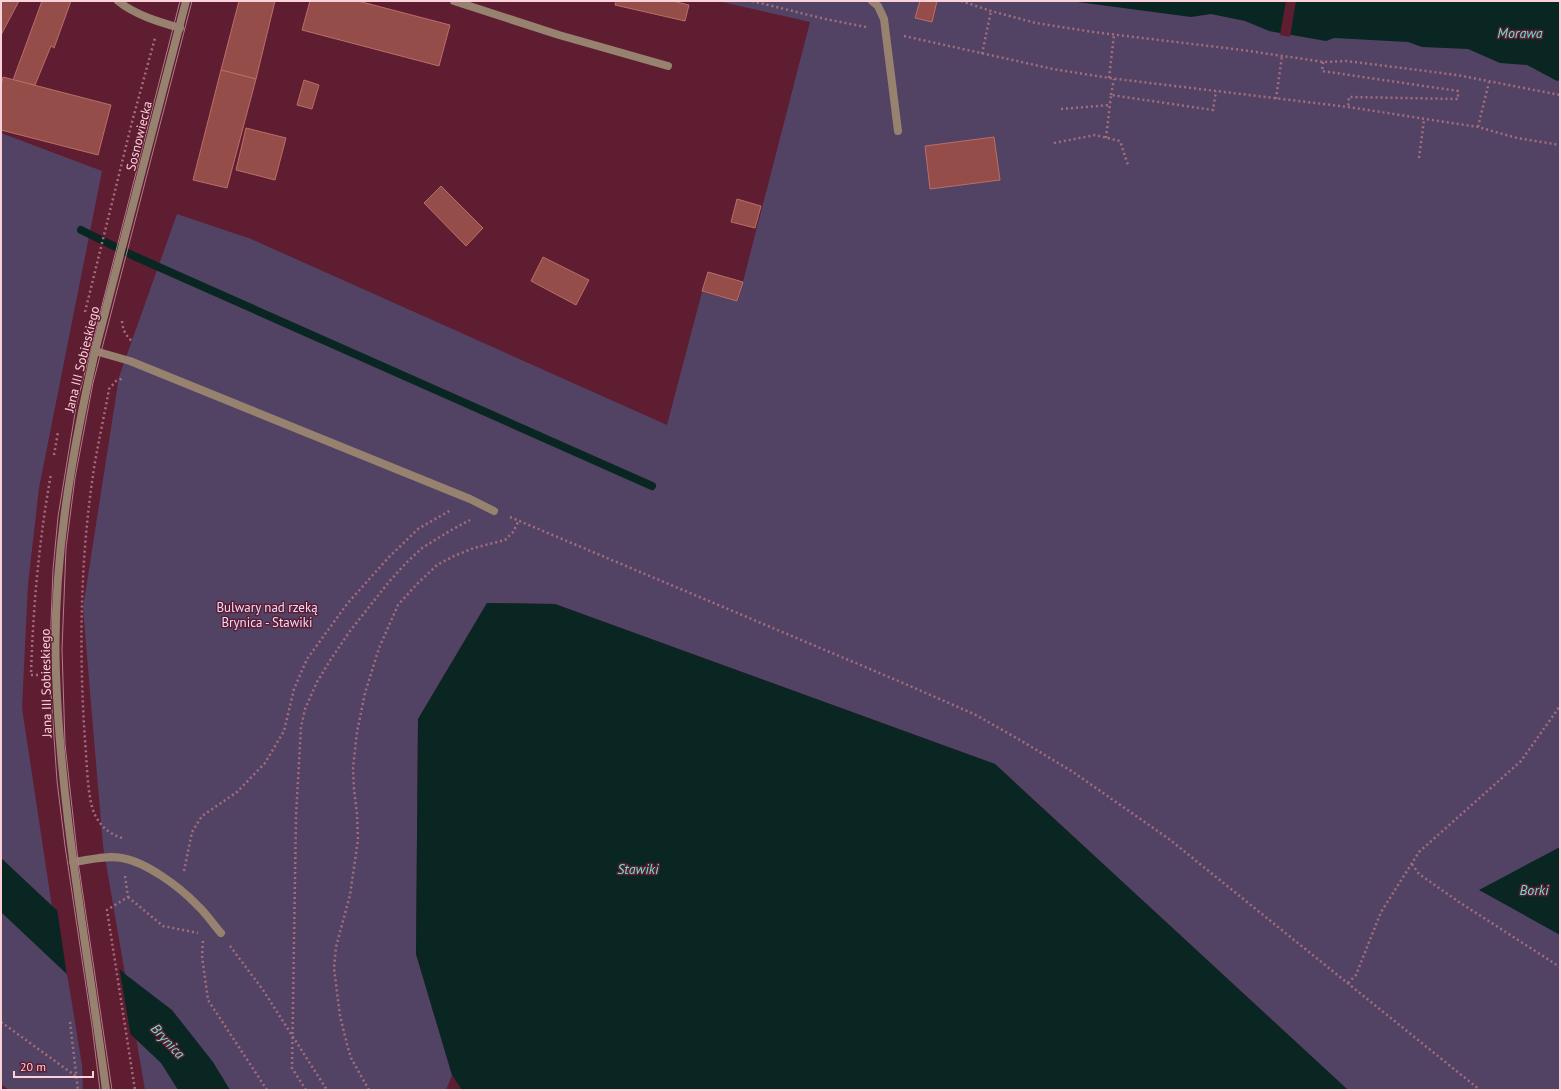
<svg xmlns="http://www.w3.org/2000/svg" width="1561" height="1091" font-family="'PT Sans',sans-serif">
<style>
.green{fill:#524365}
.water{fill:#0a2623}
.pier{fill:#5f1d31}
.lines{fill:none;stroke-linecap:round;stroke-linejoin:round}
.stream{stroke:#0a2623;stroke-width:8}
.building{fill:#954d49;stroke:#ba6e68}
.path{stroke:#a46d7c;stroke-width:2.5;stroke-dasharray:2 3;stroke-linecap:butt}
.service{stroke:#97826f;stroke-width:8}
.tertiary{stroke:#97826f;stroke-width:8}
.tram{stroke:#b27d8a;stroke-width:1}
.labels{text-anchor:middle;dominant-baseline:central;stroke-width:3;stroke-linejoin:round;paint-order:stroke}
.street-label{font-size:13px;fill:#fcd2da;stroke:#5f1d31}
.park-label{font-size:13px;fill:#e9dbfc;stroke:#5f1d31}
.water-label{font-size:14px;font-style:italic;fill:#65e4d5;stroke:#5f1d31}
</style>
<rect width="100%" height="100%" fill="#5f1d31"/>
<g class="green">
<path d="M718,1H1560V1090H1348L995,764L555,604L487,603L418,719L416,954L452,1075L446,1090H145L103,846L83,608L119,377L177,214L251,239L667,425L702,292L738,301L810,22Z"/>
<path d="M1,133L102,171L39,488L28,584L22,708L52,907L1,858Z"/>
<path d="M1,912L67,973L82,1065L83,1090H9L1,1084Z"/>
</g>
<g class="water">
<path d="M1070,1H1560V80L1557,81L1527,65L1500,63L1468,49L1422,47L1408,42L1334,38L1326,41L1269,31L1245,21L1211,14L1191,17Z"/>
<path d="M487,603L555,604L995,764L1348,1090H462L452,1075L416,954L418,719Z"/>
<path d="M1560,847V935L1479,890Z"/>
<path d="M1,858L125,974L172,1010L213,1062L230,1090H178L161,1063L1,912Z"/>
</g>
<g class="pier">
<path d="M1286,1H1296L1290,37L1280,35Z"/>
<path d="M57,908L119,966L131,1037L67,976Z"/>
</g>
<g class="lines">
<path class="stream" d="M81,230L134,256L652,486"/>
</g>
<g class="building">
<path d="M1,1H19L1,35Z"/>
<path d="M42,1H71L54,48L51,46L35,85L13,80Z"/>
<path d="M239,1H275L256,79L221,70Z"/>
<path d="M310,1H358L450,25L439,66L302,30Z"/>
<path d="M616,1H673L689,5L685,21L615,5Z"/>
<path d="M920,1H937L932,22L915,18Z"/>
<path d="M221,70L256,79L227,188L193,180Z"/>
<path d="M3,77L111,105L98,155L1,130V86Z"/>
<path d="M304,80L319,85L312,109L297,105Z"/>
<path d="M246,128L286,138L275,180L236,170Z"/>
<path d="M994,137L1000,180L930,189L925,146Z"/>
<path d="M441,186L483,228L466,246L424,203Z"/>
<path d="M737,199L761,206L755,228L731,222Z"/>
<path d="M543,257L589,280L576,305L531,281Z"/>
<path d="M708,272L743,282L737,301L702,291Z"/>
</g>
<g class="lines">
<g class="path">
<path d="M752,1L825,19L866,27"/>
<path d="M961,1L991,11L1036,23L1093,32L1242,50L1324,62L1347,61L1457,75L1560,95"/>
<path d="M904,36L1053,69L1109,78L1348,107L1478,127L1517,138L1560,145"/>
<path d="M982,54L991,11"/>
<path d="M1323,62L1322,71L1458,91V99L1349,97L1348,107"/>
<path d="M1109,78L1114,35"/>
<path d="M1111,95L1114,79"/>
<path d="M1276,99L1282,56"/>
<path d="M1061,109L1110,105"/>
<path d="M1478,127L1489,82"/>
<path d="M1106,138L1111,95L1213,110L1216,91"/>
<path d="M1054,143L1095,135L1120,141L1128,165"/>
<path d="M1419,158L1424,120"/>
<path d="M85,312L132,122L155,38"/>
<path d="M122,321C123,331 126,336 133,342"/>
<path d="M54,455L58,432"/>
<path d="M510,517L903,683L976,715L1020,740L1073,772L1169,839L1480,1090"/>
<path d="M38,675H31C33,608 39,540 51,474"/>
<path d="M122,838C110,834 101,827 95,815C87,799 87,760 85,741C79,652 80,564 93,475C97,447 104,418 109,389L116,381L124,378"/>
<path d="M1412,864L1419,874L1459,902L1560,967"/>
<path d="M184,871L192,832L202,816L237,792L265,763L284,731L294,689L307,659L347,604L388,558L418,529L451,510"/>
<path d="M125,876L128,897L107,910L135,1090"/>
<path d="M128,897L163,926L198,933"/>
<path d="M203,941L202,956L208,1000L267,1090"/>
<path d="M230,946L263,990L327,1090"/>
<path d="M1348,983L1356,975L1381,912L1419,852L1521,761L1560,706"/>
<path d="M1,1022L77,1077"/>
<path d="M70,1022L78,1090"/>
<path d="M306,1090L292,1068L296,816L301,727L305,709L317,682L331,659L350,631L388,583L405,564L422,548L453,529L470,520"/>
<path d="M369,1090L351,1058L347,1044L340,1016L334,968L336,947L350,895L358,840L357,814L354,789L353,768L357,732L365,693L379,648L398,605L417,584L437,565L454,556L474,548L505,540L513,532L519,520"/>
</g>
<g class="service">
<path d="M118,1C135,15 159,22 180,28"/>
<path d="M454,1L559,35L668,66"/>
<path d="M872,1L878,6L884,19L898,131"/>
<path d="M95,351L130,361L470,499L494,511"/>
<path d="M73,862C89,860 105,855 122,858C146,862 180,887 197,905C206,913 213,924 221,933"/>
</g>
<path class="tertiary" d="M106,1090C88,951 61,814 56,674C52,565 71,457 95,351L186,1"/>
<g class="tram">
<path d="M100,1090L92,1026L65,846L57,781L50,679L51,623L53,570L58,517L76,407L180,1"/>
<path d="M112,1090L78,861L65,744L62,649L66,548L75,478L93,383L192,1"/>
</g>
</g>
<g class="labels">
<g class="street-label">
<text transform="translate(139 136) rotate(-76)">Sosnowiecka</text>
<text transform="translate(82 359) rotate(-76)">Jana III Sobieskiego</text>
<text transform="translate(46 683) rotate(-91)">Jana III Sobieskiego</text>
</g>
<g class="park-label">
<text x="267" y="607">Bulwary nad rzeką<tspan x="267" dy="15">Brynica - Stawiki</tspan></text>
</g>
<g class="water-label">
<text x="1520" y="33">Morawa</text>
<text x="638" y="869">Stawiki</text>
<text x="1534" y="890">Borki</text>
<text transform="translate(168 1041) rotate(47)">Brynica</text>
</g>
</g>
<rect width="1561" height="1091" fill="none" stroke="#fcd2da" stroke-width="4"/>
<path d="M14 1071v6h79v-6" fill="none" stroke="#fcd2da" stroke-width="2"/>
<text x="20" y="1071" font-size="12" fill="#fcd2da" stroke="#5f1d31" stroke-width="3" paint-order="stroke">20 m</text>
</svg>
